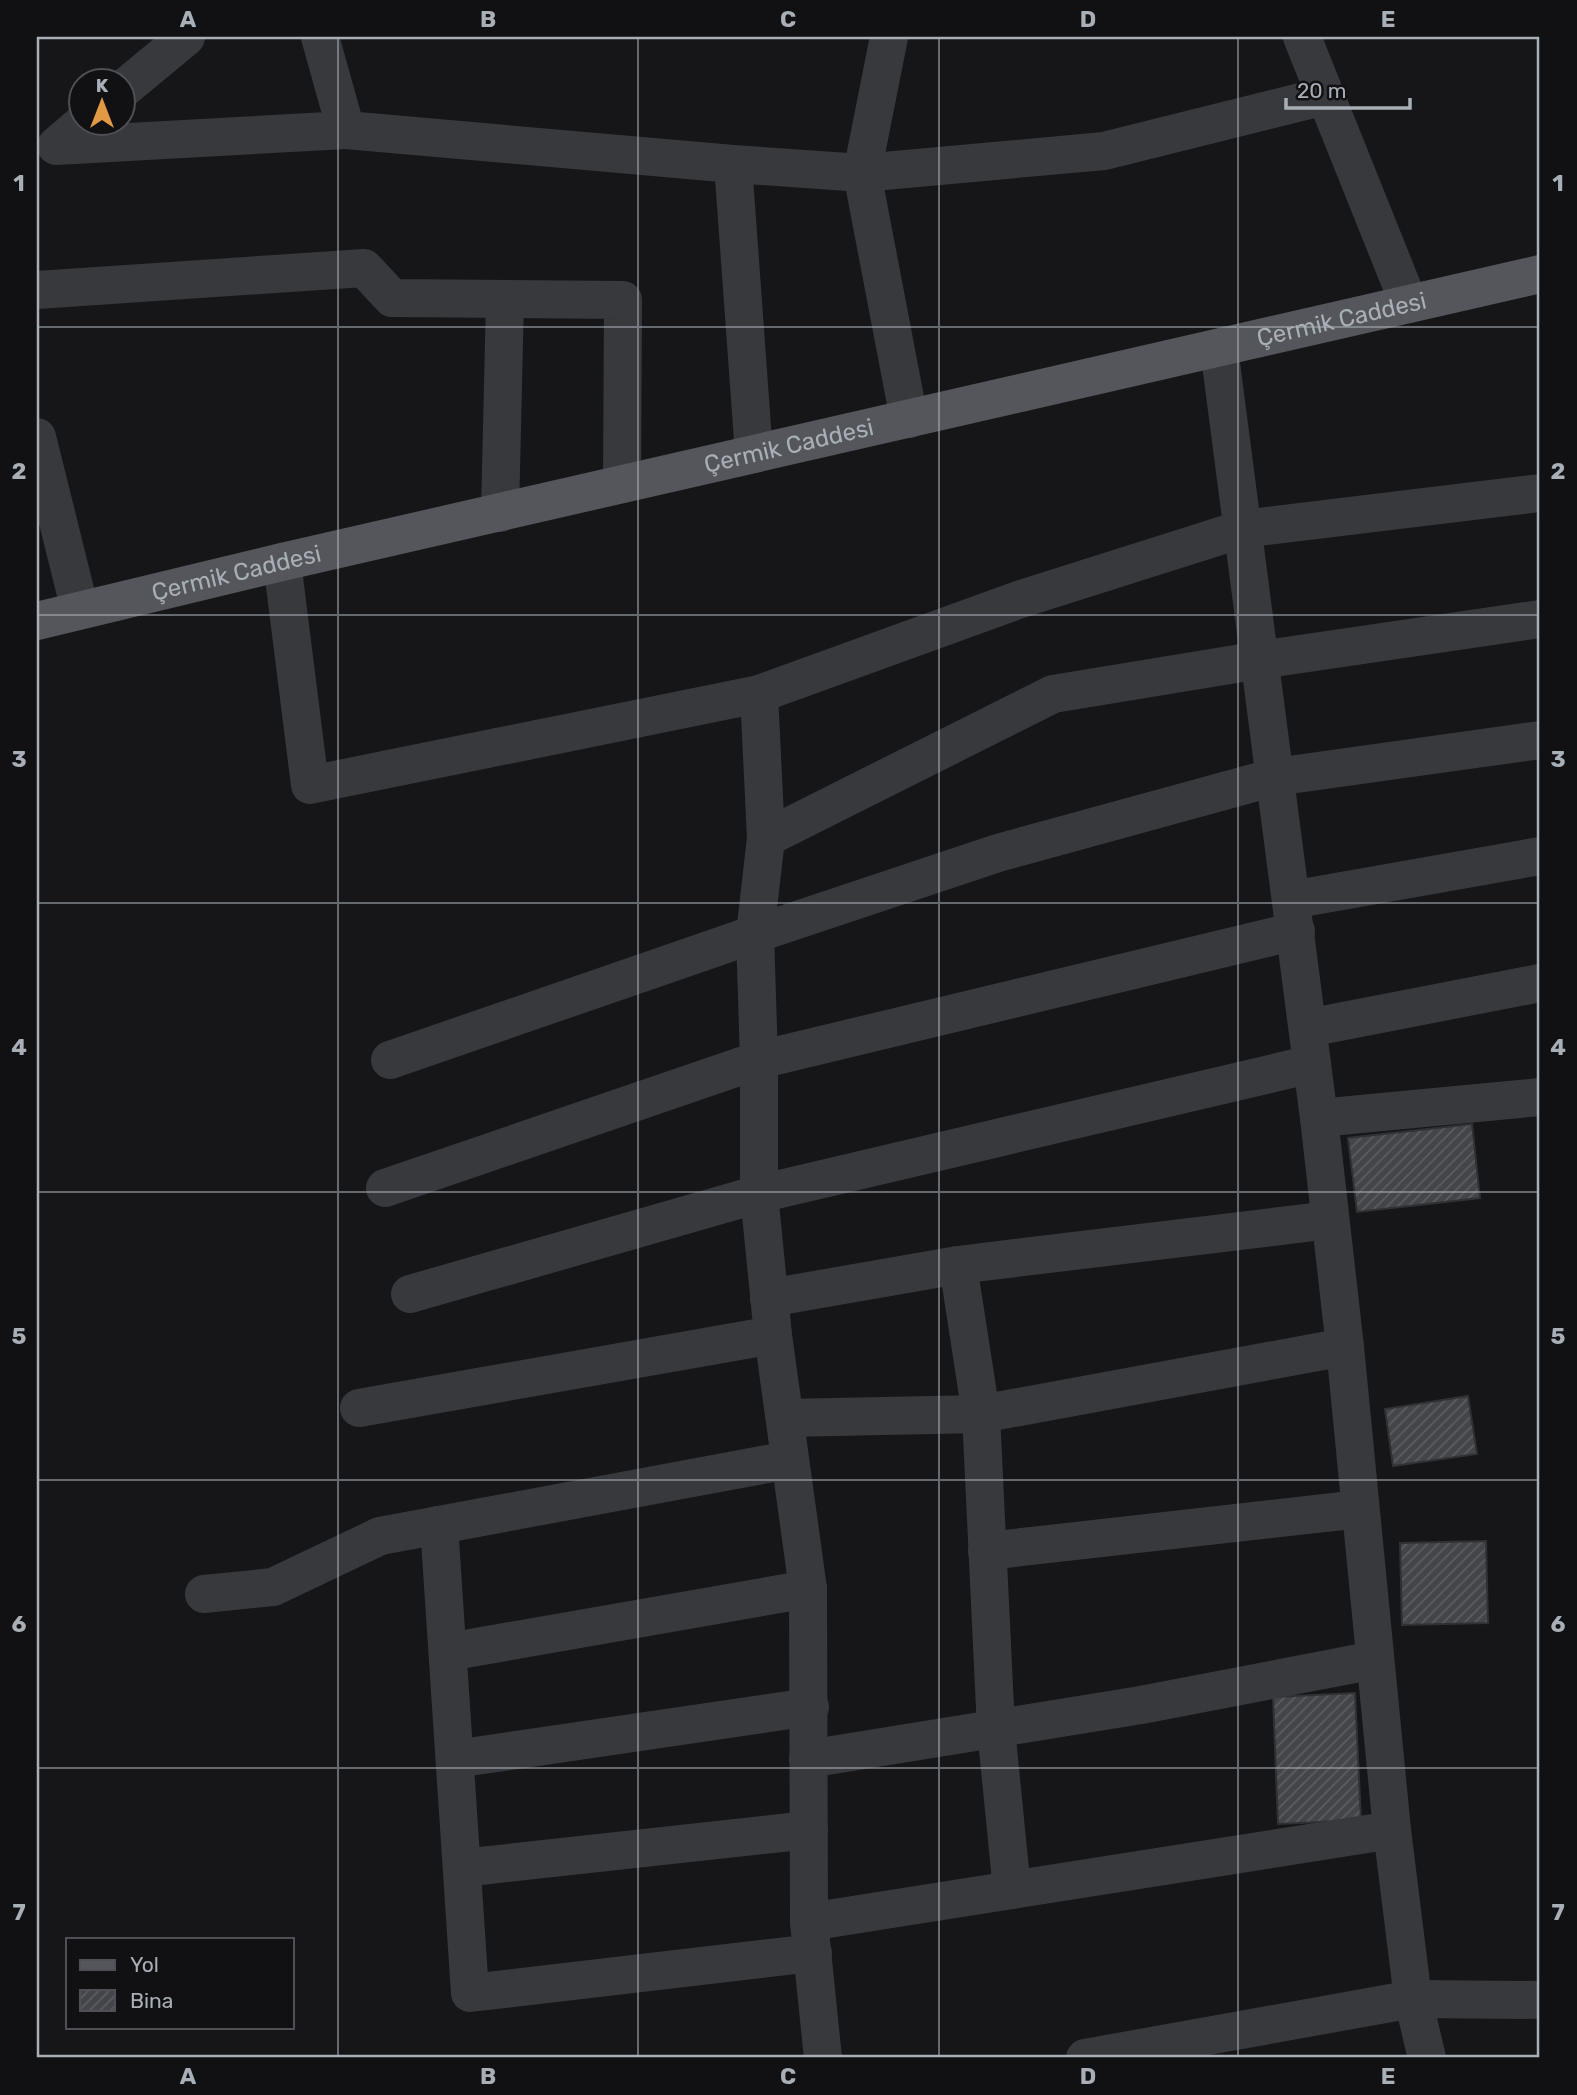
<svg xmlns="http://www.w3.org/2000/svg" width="1577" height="2095" font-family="Rubik,sans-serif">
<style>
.building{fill:url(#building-hatch);stroke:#303134;stroke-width:2}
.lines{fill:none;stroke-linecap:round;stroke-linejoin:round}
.minor{stroke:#38393d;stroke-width:38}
.major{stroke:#54565b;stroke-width:38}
.grid{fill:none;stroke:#a9afb7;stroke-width:2;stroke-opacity:0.55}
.labels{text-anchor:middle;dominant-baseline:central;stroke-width:5;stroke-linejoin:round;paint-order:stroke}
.street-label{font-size:24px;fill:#a9afb7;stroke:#111113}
.neatline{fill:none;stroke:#a9afb7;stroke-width:2.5}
.grid-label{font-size:23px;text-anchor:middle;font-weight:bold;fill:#a9afb7}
</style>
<defs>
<pattern id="building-hatch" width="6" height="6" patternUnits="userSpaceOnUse" patternTransform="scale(1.75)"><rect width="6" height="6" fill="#434548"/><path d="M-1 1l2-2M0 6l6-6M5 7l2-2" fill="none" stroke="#5b5d60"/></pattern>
</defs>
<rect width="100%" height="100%" fill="#161618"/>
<g class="building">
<path d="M1472,1124L1480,1198L1357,1212L1348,1138Z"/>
<path d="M1468,1396L1477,1454L1393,1466L1385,1409Z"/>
<path d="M1486,1541L1488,1623L1402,1625L1400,1543Z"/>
<path d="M1355,1693L1361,1820L1278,1824L1273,1697Z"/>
<path d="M1230,2057L1342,2058H1230Z"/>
</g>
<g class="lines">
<g class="minor">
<path d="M889,37L862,173L909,419"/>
<path d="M1302,37L1409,304"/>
<path d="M122,90L186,37"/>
<path d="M84,122L56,146L346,130L320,37"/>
<path d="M346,130L733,164L862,173L1104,151L1325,96"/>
<path d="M733,164L754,454"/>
<path d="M37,290L364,268L392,298L623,300L622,484"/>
<path d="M1219,348L1319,1118L1345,1347L1392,1830L1413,1999L1427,2058"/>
<path d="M37,437L80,610"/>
<path d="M500,513L505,299"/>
<path d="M282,562L310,785L759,694L1018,600L1242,529L1540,493"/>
<path d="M759,694L766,838L755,934L759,1060V1194L773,1335L808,1589L809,1922L823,2058"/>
<path d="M766,838L1053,694L1260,660L1540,619"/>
<path d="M1291,900L1540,856"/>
<path d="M1308,1028L1540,983"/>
<path d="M390,1060L755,934L998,853L1275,777L1540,740"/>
<path d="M1319,1118L1540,1097"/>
<path d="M385,1188L759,1060L1296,931"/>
<path d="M958,1265L981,1414L996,1729L1012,1890"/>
<path d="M410,1294L759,1194L1312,1064"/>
<path d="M769,1298L958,1265L1330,1220"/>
<path d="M359,1408L773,1335"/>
<path d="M785,1418L981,1414L1345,1347"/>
<path d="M439,1525L470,1993L813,1953"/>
<path d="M987,1551L1360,1509"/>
<path d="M204,1594L273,1587L380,1536L789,1460"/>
<path d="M448,1652L808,1589"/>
<path d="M455,1759L810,1707"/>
<path d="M808,1759L1141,1705L1375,1660"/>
<path d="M462,1868L809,1830"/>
<path d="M809,1922L1392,1830"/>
<path d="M1085,2058L1413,1999L1540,2000"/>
</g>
<path class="major" id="s1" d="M37,621L282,562L1540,274"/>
</g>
<path class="grid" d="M338,37V2058M638,37V2058M939,37V2058M1238,37V2058M37,327H1540M37,615H1540M37,903H1540M37,1192H1540M37,1480H1540M37,1768H1540"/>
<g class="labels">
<g class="street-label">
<text stroke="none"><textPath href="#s1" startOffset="1339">Çermik Caddesi</textPath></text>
<text stroke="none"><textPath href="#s1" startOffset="772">Çermik Caddesi</textPath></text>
<text stroke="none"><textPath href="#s1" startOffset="205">Çermik Caddesi</textPath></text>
</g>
</g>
<rect width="1577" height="2095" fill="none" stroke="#111113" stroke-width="77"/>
<rect x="66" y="1938" width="228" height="91" fill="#111113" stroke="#4e5055" stroke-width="2"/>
<rect x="80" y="1960" width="35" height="10" fill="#54565b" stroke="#4e5055" stroke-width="2"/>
<text x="130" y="1972" font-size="21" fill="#a9afb7">Yol</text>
<rect x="80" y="1990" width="35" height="21" fill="url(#building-hatch)" stroke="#4e5055" stroke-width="2"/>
<text x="130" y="2008" font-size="21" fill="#a9afb7">Bina</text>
<g transform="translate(102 102)"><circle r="33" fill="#111113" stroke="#4e5055" stroke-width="2"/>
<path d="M0-5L12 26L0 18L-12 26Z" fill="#e29944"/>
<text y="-10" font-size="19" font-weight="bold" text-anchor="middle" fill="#a9afb7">K</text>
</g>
<path d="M1286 98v10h124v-10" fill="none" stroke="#a9afb7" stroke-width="3.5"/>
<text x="1297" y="98" font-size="21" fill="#a9afb7" stroke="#111113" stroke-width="5" paint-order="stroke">20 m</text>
<rect x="38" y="38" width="1500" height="2018" class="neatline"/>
<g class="grid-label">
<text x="188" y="27">A</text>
<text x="488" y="27">B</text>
<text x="788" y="27">C</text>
<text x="1088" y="27">D</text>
<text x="1388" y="27">E</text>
<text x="19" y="191">1</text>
<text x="1558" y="191">1</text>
<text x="19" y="479">2</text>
<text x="1558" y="479">2</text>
<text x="19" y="767">3</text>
<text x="1558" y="767">3</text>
<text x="19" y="1055">4</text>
<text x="1558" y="1055">4</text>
<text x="19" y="1344">5</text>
<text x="1558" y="1344">5</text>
<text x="19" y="1632">6</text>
<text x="1558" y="1632">6</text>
<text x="19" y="1920">7</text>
<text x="1558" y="1920">7</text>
<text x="188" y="2084">A</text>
<text x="488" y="2084">B</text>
<text x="788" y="2084">C</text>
<text x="1088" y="2084">D</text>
<text x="1388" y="2084">E</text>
</g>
</svg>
